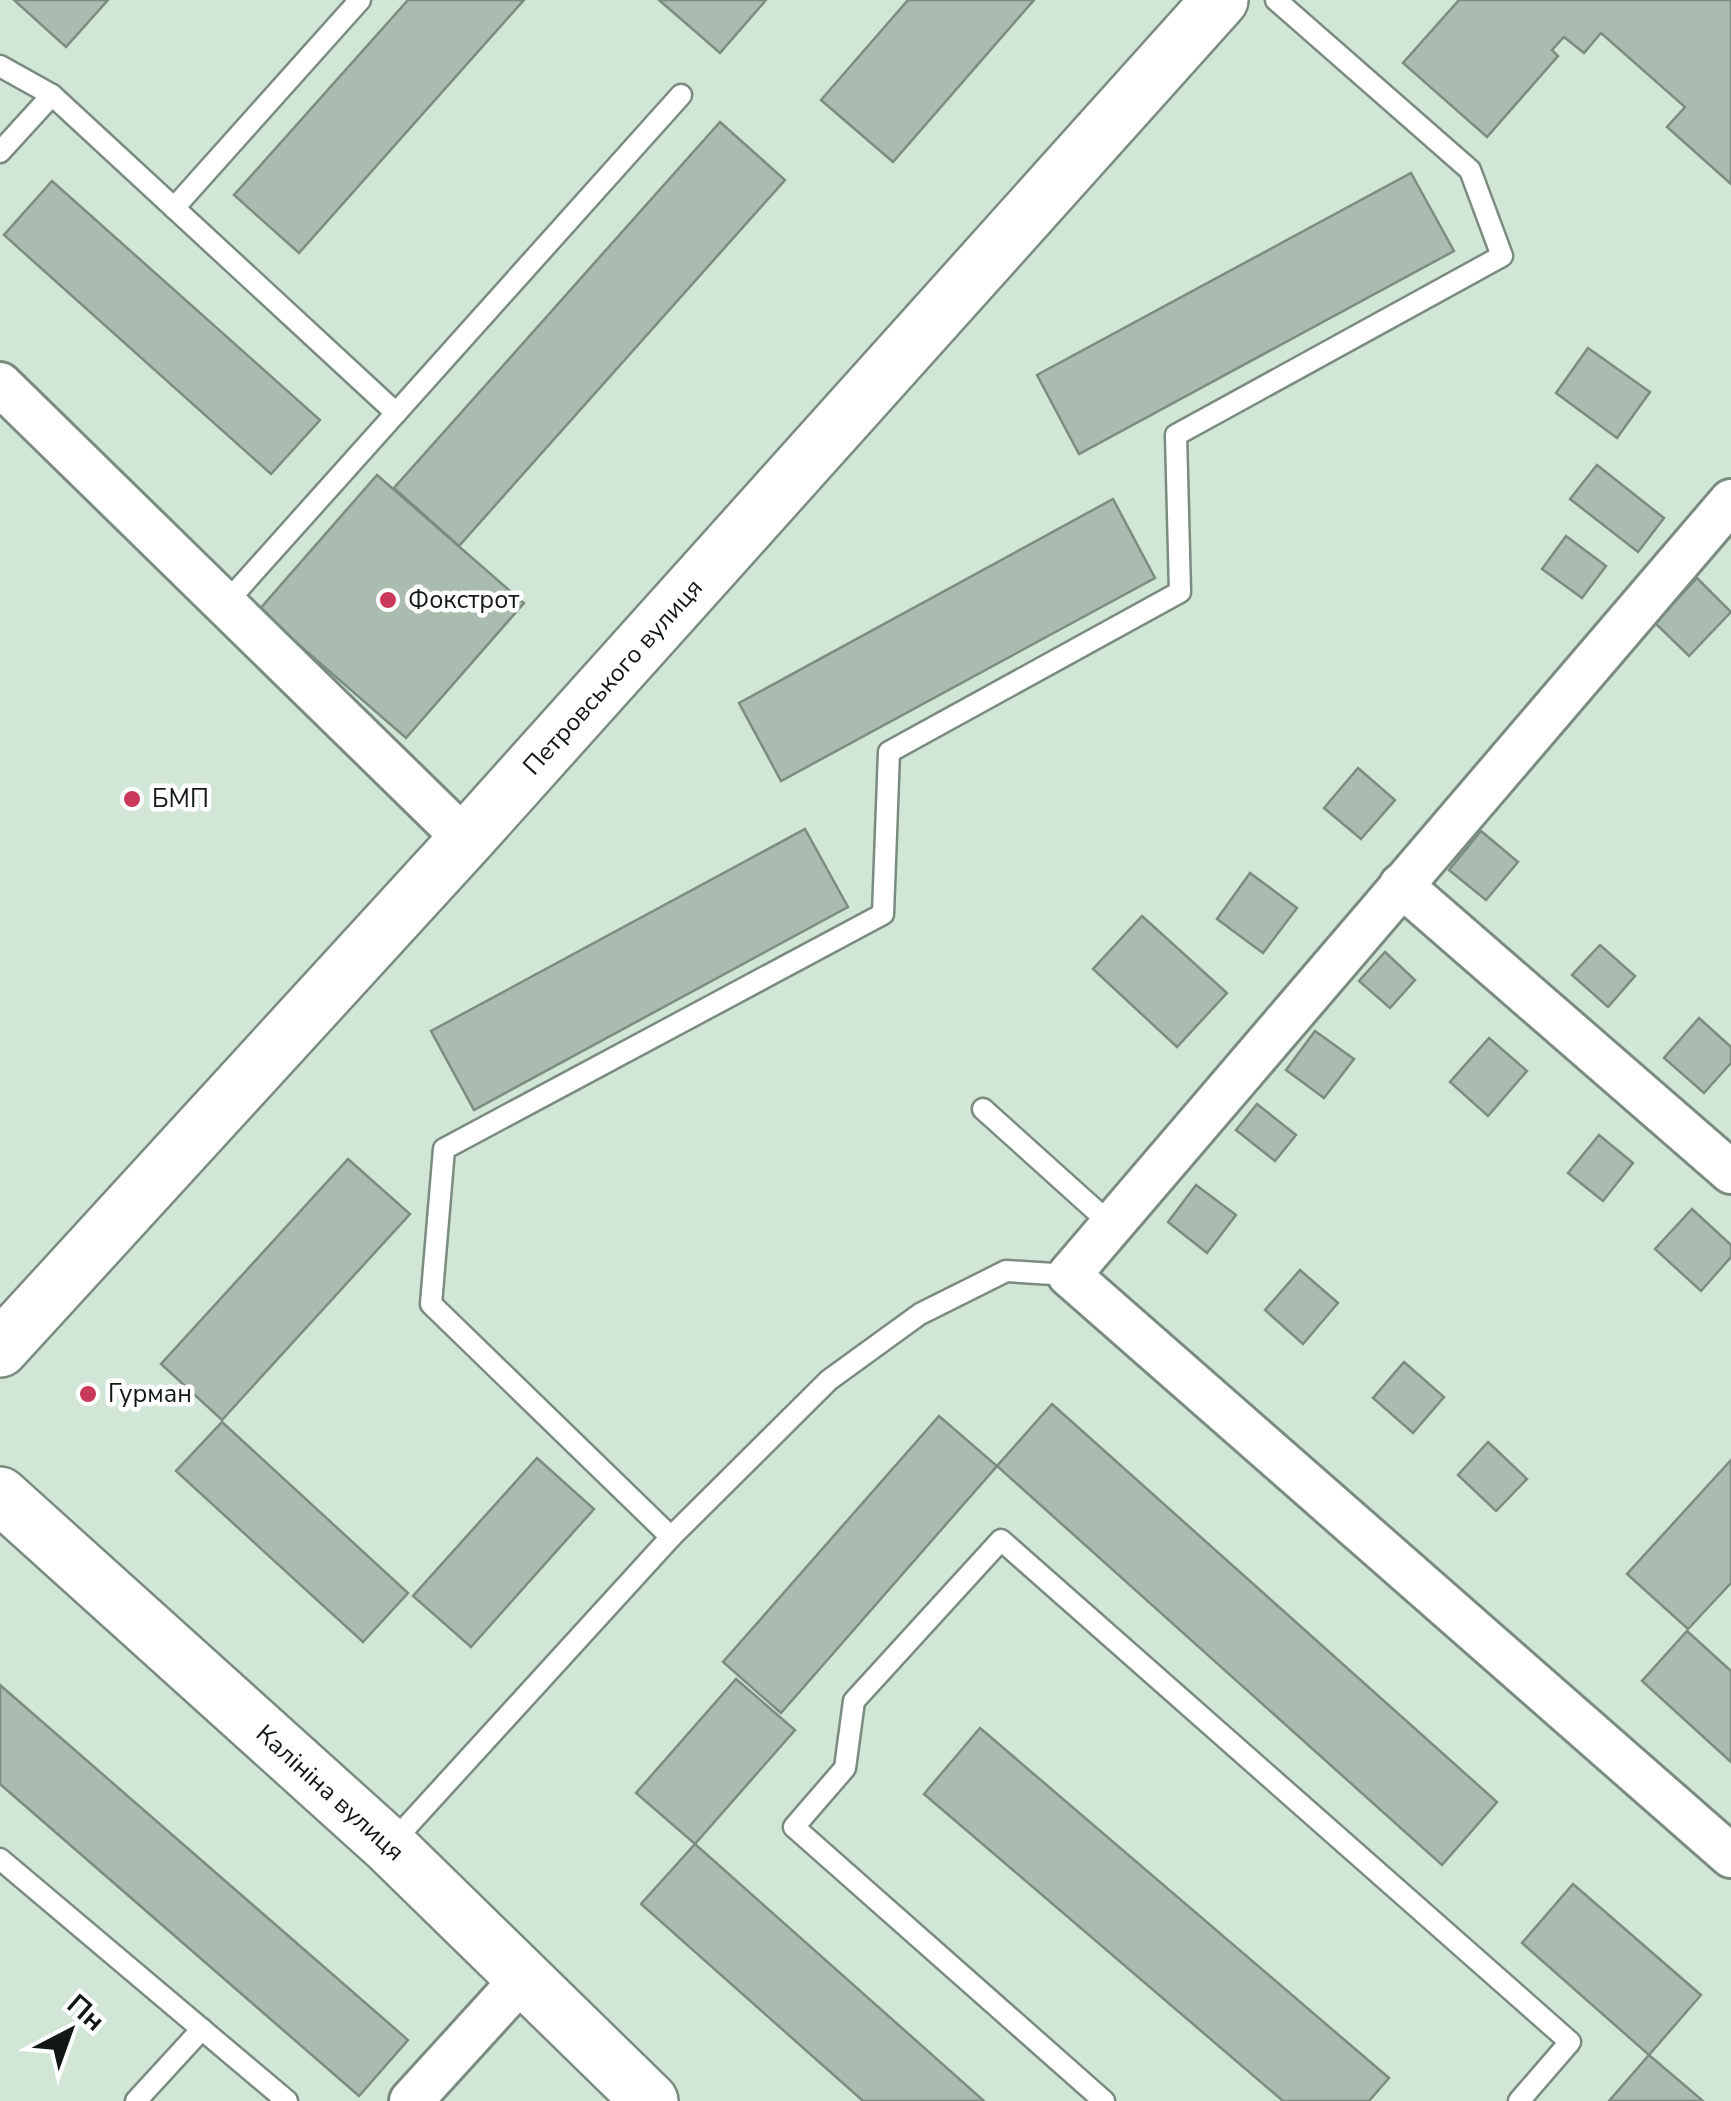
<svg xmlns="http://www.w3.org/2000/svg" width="1731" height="2101" font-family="'Nunito Sans',sans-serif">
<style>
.building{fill:#aabcaf;stroke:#7b8d81;stroke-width:2.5}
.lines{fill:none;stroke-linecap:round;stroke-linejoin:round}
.lane-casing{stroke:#7a8c80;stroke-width:25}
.street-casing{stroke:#7a8c80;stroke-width:48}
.secondary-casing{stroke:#7a8c80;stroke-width:60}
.lane{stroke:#fff;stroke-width:20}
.street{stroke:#fff;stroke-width:42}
.secondary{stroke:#fff;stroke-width:55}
.poi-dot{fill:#c93959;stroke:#fff;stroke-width:4}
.labels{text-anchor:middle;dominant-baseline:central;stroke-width:9;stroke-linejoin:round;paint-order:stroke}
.poi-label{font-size:25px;fill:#121914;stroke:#fff;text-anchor:start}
.street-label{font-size:25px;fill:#121914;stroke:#fff}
</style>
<rect width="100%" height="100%" fill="#d2e6d8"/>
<g class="building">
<path d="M14,0H108L66,47Z"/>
<path d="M408,0H524L299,253L234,195Z"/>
<path d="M659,0H766L720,53Z"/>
<path d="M908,0H1034L893,162L821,100Z"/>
<path d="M1459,0H1731V184L1667,127L1685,107L1601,33L1584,53L1564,37L1552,50L1558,56L1487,137L1403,63Z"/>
<path d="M720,122L785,180L459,546L394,488Z"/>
<path d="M1411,173L1454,251L1079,454L1037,375Z"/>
<path d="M52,181L320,420L271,474L4,235Z"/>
<path d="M1588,348L1650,392L1617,438L1556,393Z"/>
<path d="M1597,465L1664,518L1638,552L1570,499Z"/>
<path d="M377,475L524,603L406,738L259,610Z"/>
<path d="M1113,499L1155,578L781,781L739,703Z"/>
<path d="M1566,536L1606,566L1582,598L1542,569Z"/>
<path d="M1697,578L1731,612L1689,656L1655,623Z"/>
<path d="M1358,768L1395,800L1361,839L1324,808Z"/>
<path d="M805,829L848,907L474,1110L431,1031Z"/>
<path d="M1481,831L1518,862L1486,900L1449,870Z"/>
<path d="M1250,873L1297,908L1263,953L1217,919Z"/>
<path d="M1142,916L1227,993L1177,1047L1093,969Z"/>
<path d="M1600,945L1635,976L1608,1007L1572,975Z"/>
<path d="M1385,952L1415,980L1390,1008L1359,981Z"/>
<path d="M1699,1018L1731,1047V1063L1704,1093L1664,1058Z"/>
<path d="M1315,1031L1354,1059L1324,1098L1286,1070Z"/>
<path d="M1489,1038L1527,1071L1488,1116L1450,1082Z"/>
<path d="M1257,1104L1296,1135L1275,1161L1236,1130Z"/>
<path d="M1599,1135L1633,1163L1603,1201L1568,1173Z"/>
<path d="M348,1159L410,1214L222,1420L161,1364Z"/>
<path d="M1196,1185L1236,1215L1207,1253L1168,1222Z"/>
<path d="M1692,1209L1731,1245V1257L1701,1291L1655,1249Z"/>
<path d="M1300,1270L1338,1303L1303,1344L1265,1310Z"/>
<path d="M1404,1362L1444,1397L1413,1433L1373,1398Z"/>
<path d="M1052,1404L1497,1802L1442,1865L997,1466Z"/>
<path d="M939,1416L997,1466L781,1713L723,1662Z"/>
<path d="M222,1422L408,1593L363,1642L176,1471Z"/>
<path d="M1488,1442L1527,1479L1496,1511L1458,1475Z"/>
<path d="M537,1458L594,1509L471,1647L413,1596Z"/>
<path d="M1731,1460V1583L1688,1629L1627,1574Z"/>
<path d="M1687,1631L1731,1671V1762L1642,1681Z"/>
<path d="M736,1679L795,1730L695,1844L636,1793Z"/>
<path d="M0,1685L408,2040L359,2096L0,1784Z"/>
<path d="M980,1728L1389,2078L1369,2101H1283L924,1794Z"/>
<path d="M695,1844L984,2101H863L641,1904Z"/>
<path d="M1573,1884L1701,1995L1649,2055L1522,1943Z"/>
<path d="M1649,2055L1703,2101H1609Z"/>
</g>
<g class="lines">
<defs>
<g id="lane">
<path d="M0,66L52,95"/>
<path d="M0,152L52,95L396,413"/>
<path d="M174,208L360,0"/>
<path d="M225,604L681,95"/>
<path d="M983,1109L1114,1227"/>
<path d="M671,1537L431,1304L444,1149L883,914L889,752L1180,592L1176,435L1502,256L1470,170L1276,0"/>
<path d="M389,1846L671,1537L829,1380L920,1314L1006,1271L1069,1275"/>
<path d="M0,1859L287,2101"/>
<path d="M136,2101L202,2029"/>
<path d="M1104,2101L794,1827L845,1768L854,1701L1001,1540L1570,2042L1519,2101"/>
</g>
<g id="street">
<path d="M0,384L466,840"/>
<path d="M1731,501L1069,1275L1731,1856"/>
<path d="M1401,885L1731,1172"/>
<path d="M411,2101L523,1978"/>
</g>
<g id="secondary">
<path d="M0,1349L466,840L1220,0"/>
<path d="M0,1495L389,1846L650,2101"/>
</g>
</defs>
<use href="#lane" class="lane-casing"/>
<use href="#street" class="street-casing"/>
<use href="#secondary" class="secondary-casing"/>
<use href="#lane" class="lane"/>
<use href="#street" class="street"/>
<use href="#secondary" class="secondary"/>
</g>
<g class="poi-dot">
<circle cx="388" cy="600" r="10"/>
<circle cx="132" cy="799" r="10"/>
<circle cx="88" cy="1394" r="10"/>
</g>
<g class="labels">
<g class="poi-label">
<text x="408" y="600">Фокстрот</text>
<text x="152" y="799">БМП</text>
<text x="108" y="1394">Гурман</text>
</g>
<g class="street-label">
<text transform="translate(613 677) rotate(-48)">Петровського вулиця</text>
<text transform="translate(330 1793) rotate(42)">Калініна вулиця</text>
</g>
</g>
<g transform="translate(70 2031) rotate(41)" stroke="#ffffff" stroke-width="8" paint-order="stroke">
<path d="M0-8L18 38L0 25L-18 38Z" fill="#121914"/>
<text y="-15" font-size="28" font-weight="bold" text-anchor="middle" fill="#121914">Пн</text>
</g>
</svg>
